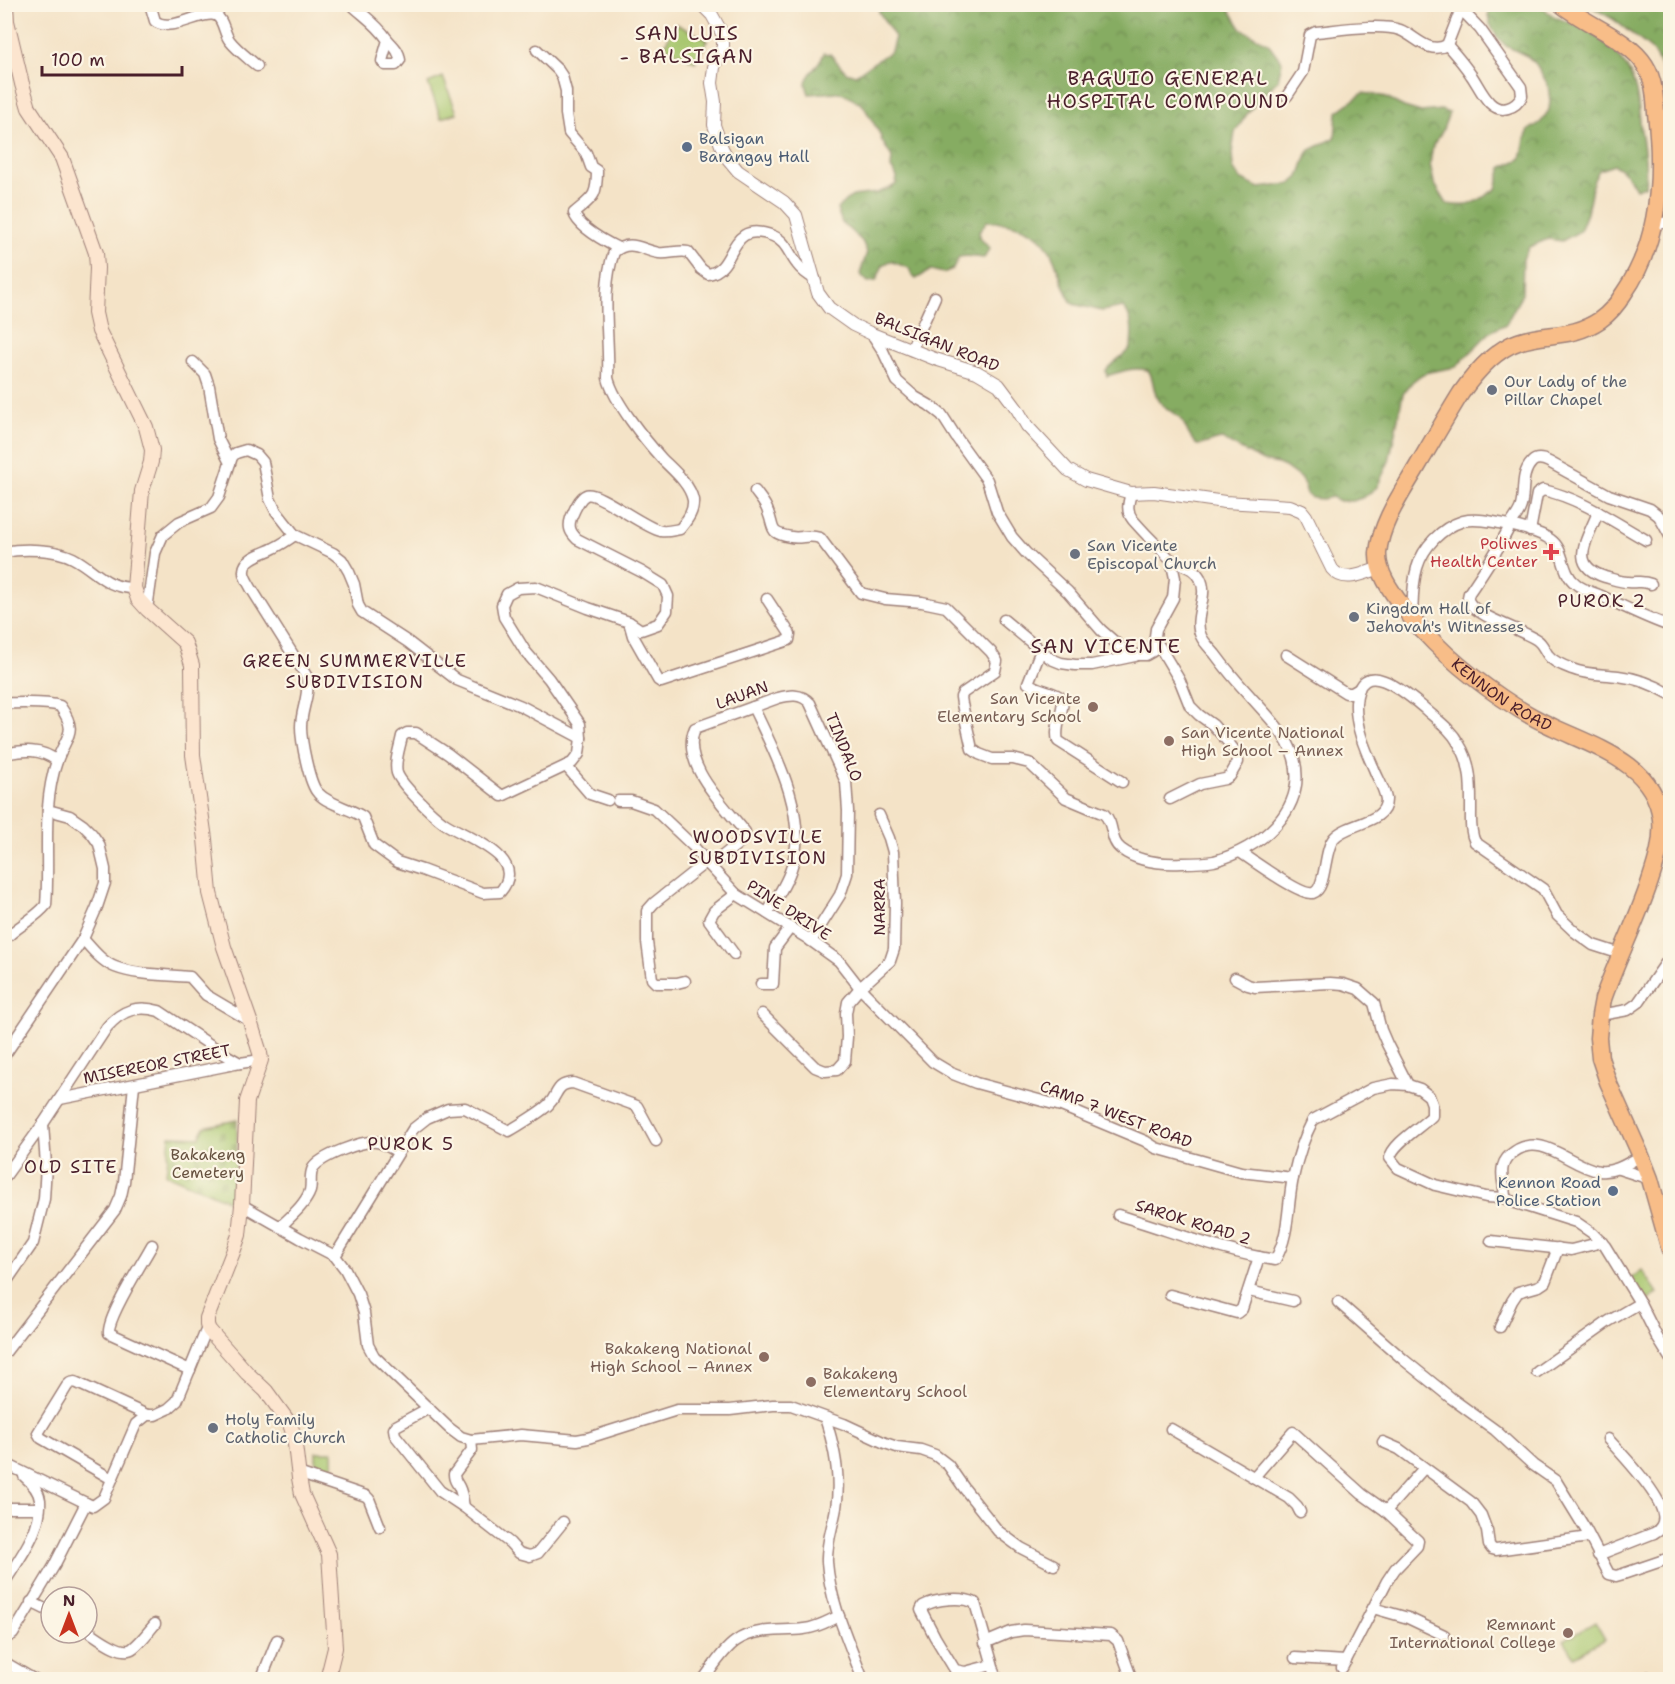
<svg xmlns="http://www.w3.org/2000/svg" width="1675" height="1684" font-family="'Shantell Sans',sans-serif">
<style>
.grass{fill:#a9c76f;stroke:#7a734d;stroke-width:1.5}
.forest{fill:url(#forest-crowns);stroke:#686646;stroke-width:1.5}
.cemetery{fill:url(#cemetery-stones);stroke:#7a734d;stroke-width:1.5}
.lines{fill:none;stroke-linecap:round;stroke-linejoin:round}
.minor-casing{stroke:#9f8179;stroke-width:13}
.tertiary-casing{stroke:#9f8179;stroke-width:14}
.secondary-casing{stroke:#9f8179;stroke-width:16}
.trunk-casing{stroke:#9f8179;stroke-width:19}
.minor{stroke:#fff;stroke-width:10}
.tertiary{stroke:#fff;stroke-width:12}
.secondary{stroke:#fce5cf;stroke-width:14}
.trunk{stroke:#f8bd88;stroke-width:16}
.service-dot{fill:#5c6f8a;stroke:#fcf5e5;stroke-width:2}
.worship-dot{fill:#6b7280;stroke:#fcf5e5;stroke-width:2}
.health-dot{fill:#e0444e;stroke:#fcf5e5;stroke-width:2}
.education-dot{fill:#8d6e63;stroke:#fcf5e5;stroke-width:2}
.labels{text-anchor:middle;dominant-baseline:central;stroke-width:4.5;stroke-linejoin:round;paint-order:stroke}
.service-label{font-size:16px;fill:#4e5e75;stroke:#fcf5e5;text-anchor:start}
.street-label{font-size:16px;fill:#4a1f2b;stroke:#fcf5e5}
.worship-label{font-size:16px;fill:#5b616d;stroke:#fcf5e5;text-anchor:start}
.health-label{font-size:16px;fill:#be3a42;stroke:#fcf5e5;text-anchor:end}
.education-label{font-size:16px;fill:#785e54;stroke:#fcf5e5;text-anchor:end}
.park-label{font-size:16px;fill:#66513f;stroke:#fcf5e5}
.neighbourhood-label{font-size:18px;letter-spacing:1.5px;fill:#4a1f2b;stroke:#fcf5e5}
.quarter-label{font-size:20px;letter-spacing:1.5px;fill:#4a1f2b;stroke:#fcf5e5}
</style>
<defs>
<pattern id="forest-crowns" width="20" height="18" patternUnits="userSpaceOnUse" patternTransform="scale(1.5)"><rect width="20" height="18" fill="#86ac62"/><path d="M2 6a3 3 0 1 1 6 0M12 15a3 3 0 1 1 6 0" fill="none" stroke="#708b51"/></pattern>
<pattern id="cemetery-stones" width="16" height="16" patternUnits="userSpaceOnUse" patternTransform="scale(1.5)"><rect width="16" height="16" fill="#a9c76f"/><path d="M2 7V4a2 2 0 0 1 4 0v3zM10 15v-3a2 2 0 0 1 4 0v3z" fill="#93aa60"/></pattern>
</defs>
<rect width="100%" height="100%" fill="#fcf5e5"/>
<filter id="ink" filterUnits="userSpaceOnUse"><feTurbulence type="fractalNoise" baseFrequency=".0167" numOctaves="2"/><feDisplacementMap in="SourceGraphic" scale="12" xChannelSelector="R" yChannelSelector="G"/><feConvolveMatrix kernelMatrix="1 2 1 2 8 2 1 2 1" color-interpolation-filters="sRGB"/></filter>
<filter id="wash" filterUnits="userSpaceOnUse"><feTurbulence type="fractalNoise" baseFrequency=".008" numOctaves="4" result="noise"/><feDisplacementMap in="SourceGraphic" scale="24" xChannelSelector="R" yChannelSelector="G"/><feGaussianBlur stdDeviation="1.35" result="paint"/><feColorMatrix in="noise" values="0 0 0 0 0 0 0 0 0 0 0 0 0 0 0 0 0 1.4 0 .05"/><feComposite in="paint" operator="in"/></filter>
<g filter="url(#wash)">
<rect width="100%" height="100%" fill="#f4e3c7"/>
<g class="grass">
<path d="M676,24L708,40L695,62L664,46Z"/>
<path d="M443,77L457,113L441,118L428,83Z"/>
<path d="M1642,1270L1658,1293L1646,1302L1629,1280Z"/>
<path d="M316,1452H332L333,1474H316Z"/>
<path d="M1595,1622L1605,1639L1574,1656L1564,1640Z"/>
</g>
<g class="forest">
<path d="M878,5H1227L1240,27L1252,35L1268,43L1282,62L1278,80L1249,111L1235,132L1232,153L1233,168L1240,179L1259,188L1291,184L1299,177L1307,154L1310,150L1335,138L1337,112L1363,93L1382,96L1404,107L1421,112L1441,110L1449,113L1442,132L1433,145L1430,164L1434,183L1447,204C1474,208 1473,203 1496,189L1502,167L1521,159L1525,139L1529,130L1541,122L1549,110L1550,101L1548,85L1536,64L1527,56L1506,46L1497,37L1490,24L1488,15L1492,5H1542C1550,19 1572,22 1586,29C1606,41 1628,61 1634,84C1639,99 1639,115 1641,130C1644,149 1647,167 1645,186L1636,189C1631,179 1625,170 1614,165L1599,170L1593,182L1587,213L1580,231L1562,241L1548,239L1529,247L1523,259L1522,294L1506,324L1490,332L1456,367L1429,372L1421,375L1412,382L1403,394L1389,461L1377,487L1364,497L1353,501H1340L1332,497L1322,499L1312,498L1307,495L1305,486L1300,478L1285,467L1278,464L1263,461L1222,439C1213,440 1206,445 1197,445C1187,437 1186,423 1179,417C1170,410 1162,407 1157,397C1152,387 1154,378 1148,370C1130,367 1124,371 1107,376L1106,370C1114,361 1124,356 1131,347C1132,332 1134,319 1123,307L1102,311L1073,304C1065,294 1063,283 1058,270C1055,261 1051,249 1043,241C1030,227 1006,222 987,221L979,232L981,239L990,249L984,258C975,257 968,255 959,257L953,269L943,273L931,270L916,279L912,275L909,268L890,261L883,265L876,281L868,282L860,274L867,252L862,241L842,223L837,209L846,200L853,196L877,193L890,188L896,184L897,177L891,168L892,157L882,141L880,134L863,105L849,96L838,92L809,94C808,90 806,87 806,83C806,76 821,63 824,53L830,54L846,72L855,75L891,51L895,37L879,12Z"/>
<path d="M1588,5H1670V100L1663,70L1651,49L1613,19Z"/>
</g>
<path class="cemetery" d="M237,1120V1143L233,1203L166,1174L170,1136L200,1137L204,1127Z"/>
</g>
<g filter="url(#ink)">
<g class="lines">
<defs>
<g id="minor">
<path d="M150,4L155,21C171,34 205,8 217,16C224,21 224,34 230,41C237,50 248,58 257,66"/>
<path d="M351,4C364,16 377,24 387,39C393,46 399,50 400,60L396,65H385L382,61L388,40"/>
<path d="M1447,45L1461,9"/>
<path d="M537,50L558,70L562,76L566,91V114L569,133L586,153L591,167L597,171C597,197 593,197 574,213C578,227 606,242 618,248"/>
<path d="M1287,96L1303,72L1310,35L1316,32C1338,30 1380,23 1400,30C1416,36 1428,55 1447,45C1455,54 1464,64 1471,75C1480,87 1489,114 1508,108C1515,106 1519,102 1522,96L1521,87L1480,29L1456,4"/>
<path d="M1653,225L1668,222L1670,217"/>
<path d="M872,334L883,351L897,381L915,397L929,405L942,415L956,437L987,480L997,512L1012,537L1026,553L1068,592L1101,630L1125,651L1135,655H1146L1153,651L1156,629L1173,598L1175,578L1171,560"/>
<path d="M911,350L935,297"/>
<path d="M193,362L205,374L209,386L218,439L230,463"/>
<path d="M755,491C760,498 766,504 768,512C775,529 768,533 791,537C802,539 807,534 820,538L861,593L885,599L922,602L946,607L991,652L997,661L995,671L963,693L961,697L962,704L972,749L979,754L992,759H1013L1029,763L1066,798L1104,814C1115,824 1109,840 1121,849C1138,862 1162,864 1182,863C1192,863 1204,863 1214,861C1259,849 1308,811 1294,758C1287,734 1266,714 1250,696C1238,683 1226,669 1215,654C1211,649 1204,643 1201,636C1192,617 1210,596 1200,578C1194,566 1181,566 1170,559C1166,556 1162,550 1158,546C1149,538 1141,529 1133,520C1126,511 1128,504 1131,493"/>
<path d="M1598,512C1588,539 1567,565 1605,577C1613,579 1620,582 1628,582C1637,583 1642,580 1651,584"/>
<path d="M1530,531L1537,494L1543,490C1580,498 1614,522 1646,540"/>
<path d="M295,535C288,540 282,544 274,548C265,553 245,557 244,570C243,576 248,582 251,588L307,677C310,696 301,709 301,727C301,740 309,784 318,793C329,805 350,808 363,817L374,845L397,862L422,870L483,893L500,892C530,857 466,838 444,823C433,815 401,785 397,773C394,762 400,747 402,736L407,733H416L448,754L502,796L572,763L579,754L581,738L580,724L549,679L525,651L504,617L502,605L507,594L518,588L536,587L588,608L629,622L641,630L658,624L667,611L668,596L663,585L642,572L577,539C570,532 568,527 571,518C574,511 579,498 586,495C597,490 644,528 661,531C667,532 674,530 680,529C687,520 694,512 693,500C690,484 673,470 662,459C645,440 614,402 608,378C610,337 600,291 614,252C631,238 643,251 659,253C669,254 679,250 688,252L701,269L708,274C738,270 726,218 773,236C786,241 789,254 797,264C802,271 808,275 815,279"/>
<path d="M1670,536L1659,516L1650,509L1609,495L1549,462C1543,459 1537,457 1532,462C1520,474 1525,492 1521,506C1519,514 1513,519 1510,526C1498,550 1484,571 1469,593C1468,597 1467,599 1469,602C1477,617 1523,630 1537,640C1543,644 1544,650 1548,655C1553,662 1564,666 1572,669C1586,675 1603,674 1618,676C1636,678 1655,685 1670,694"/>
<path d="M4,552C24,548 55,549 73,558C96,570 105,588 134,588"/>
<path d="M147,609L155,553L163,535L179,522L211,508L219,497L232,457L236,453L246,450L257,455L263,462L270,499L276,511L295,535L333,553L342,560L349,572L354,584L358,605L362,612L408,642L457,680L521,706L581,738"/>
<path d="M1412,618C1413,602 1412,584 1417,568C1423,547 1441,528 1463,521C1475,518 1488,521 1499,523C1512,525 1541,532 1551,540C1565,550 1561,572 1575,583C1581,589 1591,592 1599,595C1623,606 1646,618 1670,626"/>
<path d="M1004,620L1051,659L1061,663L1075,665H1092L1135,656"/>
<path d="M629,622L633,636L658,680L661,682L789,640L790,634L767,599"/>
<path d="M1155,639L1180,681L1190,706L1199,715L1213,725L1228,742L1237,754L1238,762L1230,776L1225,779L1200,784L1170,799"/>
<path d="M1041,650L1028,683C1038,691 1053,690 1063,699C1063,714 1054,727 1058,741L1122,782"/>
<path d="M1286,655L1346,693H1352L1359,689"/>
<path d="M4,703C24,704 42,701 60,706C79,733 66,735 57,761C41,807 50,857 46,905C35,919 17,926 4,940"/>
<path d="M753,707C775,753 810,817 791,869C786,885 776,899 767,913"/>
<path d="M4,754C23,750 41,748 57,761"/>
<path d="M566,766L590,794L608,800"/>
<path d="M618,801H631L654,809L693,846L710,866L736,894L807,938L839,961L860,988L933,1062L953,1074L976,1083L1061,1106L1145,1141L1156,1148L1241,1172L1293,1178"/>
<path d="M1240,852C1252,860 1301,896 1313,893C1327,889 1323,851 1334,838C1348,822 1387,824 1386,799C1384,788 1378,779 1374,769C1365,749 1355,726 1356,703C1360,653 1406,693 1424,708C1436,719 1451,729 1459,744C1472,764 1471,788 1471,810C1471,821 1470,832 1475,842L1543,889L1557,915L1575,932L1593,945L1621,954"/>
<path d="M710,866L744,839L745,832C726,807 679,764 695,728L778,698C790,695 801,693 810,703L846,782L848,811L847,874L840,895L811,941"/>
<path d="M83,939C92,949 102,962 115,967C138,976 166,974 190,977L206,995L250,1021"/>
<path d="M734,954L709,920L714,911L736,894"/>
<path d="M1235,978L1248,985L1255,987L1330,983L1343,984L1358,989L1374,1003L1381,1030L1387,1044L1408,1085"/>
<path d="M685,981L677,983H656L652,979L647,942V911L654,903L706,862"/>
<path d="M761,984H773L775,948L790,928"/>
<path d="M762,1014L815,1067L825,1071L837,1070L845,1061L847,1037L846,1013L848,1002L860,988L890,961L894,949L895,903L893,852L889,838L879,815"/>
<path d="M1600,1015L1628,1010L1638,1003L1670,957"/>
<path d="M4,1056L83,939L97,907L105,883V869L99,844L92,834L83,825L70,816L48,810"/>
<path d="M60,1099L240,1063L261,1060"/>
<path d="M1619,1169L1650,1179"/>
<path d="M4,1178L43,1124L107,1027C122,1010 137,1005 159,1011L224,1054L240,1063"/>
<path d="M1505,1198C1505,1187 1500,1176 1503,1166C1505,1159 1509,1155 1514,1152C1542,1131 1571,1167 1599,1171C1615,1173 1628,1163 1641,1156"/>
<path d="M242,1205L300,1238L335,1256L345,1269L358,1294L364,1313L368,1345L374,1356L449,1428L461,1437L471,1440L521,1435L577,1440L588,1438L677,1410H730L773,1405H791L844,1424L885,1443L897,1447L921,1450L935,1455L948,1465L964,1488L998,1531L1021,1548L1054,1565"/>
<path d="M1118,1215C1169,1230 1222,1252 1275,1260C1290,1235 1287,1205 1293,1178C1297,1159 1304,1137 1313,1120L1373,1088L1393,1084L1408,1085L1420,1089L1429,1096L1432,1104V1116C1421,1127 1392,1144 1390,1158L1398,1168L1435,1185L1486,1197L1505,1198L1516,1203L1576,1222L1592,1233L1605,1246L1640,1303L1657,1337L1670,1358"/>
<path d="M280,1227C290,1217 305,1205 310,1191C312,1183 309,1175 313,1168C321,1156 363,1140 377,1142C384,1143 392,1149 398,1152"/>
<path d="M1491,1241L1571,1250L1602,1242"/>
<path d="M152,1245C143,1262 107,1317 109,1333L190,1370"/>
<path d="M335,1256L413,1129L427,1118L448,1109L465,1108L509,1131C516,1127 544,1110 549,1104C559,1094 555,1084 573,1083L637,1106L656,1141"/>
<path d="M4,1285L33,1243L44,1199L46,1165L43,1124"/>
<path d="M1249,1291L1293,1301"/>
<path d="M1170,1295L1237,1313L1242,1309L1259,1257"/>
<path d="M1338,1302L1404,1360L1451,1398L1495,1430L1533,1465L1556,1481L1586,1530L1609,1574L1616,1576L1623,1574L1670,1558"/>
<path d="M1500,1327L1512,1301L1518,1292L1539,1286L1545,1282L1558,1248"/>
<path d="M4,1354L115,1210L121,1196L124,1182L134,1085"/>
<path d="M1537,1372L1609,1321L1640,1303"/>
<path d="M429,1408L396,1426L394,1429L395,1435L440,1491L464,1507L510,1543L519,1553L530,1556L538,1553L563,1522"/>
<path d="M825,1418C834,1445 841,1479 836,1508C833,1526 826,1543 827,1562C830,1603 849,1642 863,1680"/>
<path d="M1171,1429L1289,1498L1297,1506L1300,1512"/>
<path d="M1383,1442L1399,1449L1471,1502L1481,1515L1487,1531L1489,1545L1492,1549L1496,1550L1589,1537"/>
<path d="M4,1463L86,1503L93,1506L104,1498L136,1424L147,1415H155L168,1409L177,1401L207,1328"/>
<path d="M298,1473L366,1496L369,1499L380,1527"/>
<path d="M1254,1477L1293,1432L1362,1494L1386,1511L1418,1541L1417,1546L1395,1569L1387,1581L1342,1668"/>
<path d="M112,1479L41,1438L38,1433L67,1386L70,1383L75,1382L147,1415"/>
<path d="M464,1507C463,1501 462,1493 459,1487C456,1481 454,1481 454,1474L472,1450L471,1440"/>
<path d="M4,1508H39"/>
<path d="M1386,1511L1424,1468"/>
<path d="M1598,1555L1654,1533C1661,1529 1665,1523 1663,1514C1660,1494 1622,1454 1608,1439"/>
<path d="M4,1583C19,1559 42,1530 40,1500C39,1490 31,1482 24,1476"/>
<path d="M31,1602L51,1612"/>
<path d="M1373,1608L1408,1618L1444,1635"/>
<path d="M87,1630C98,1637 122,1657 133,1648C141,1642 148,1632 155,1624"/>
<path d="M4,1641L7,1637L13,1634L54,1566L86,1503"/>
<path d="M985,1643L1011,1632L1024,1630L1111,1635L1118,1641L1132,1680"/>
<path d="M1295,1658L1346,1661"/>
<path d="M4,1662L35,1680"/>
<path d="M992,1665L965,1672L955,1670L935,1637L921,1610L923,1606C936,1599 962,1596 975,1603L997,1680"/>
<path d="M261,1680L277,1640"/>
<path d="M703,1680C713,1667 723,1650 736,1641C756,1627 782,1632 804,1629C817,1628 828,1621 839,1616"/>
<path d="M1645,1680L1648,1677"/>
</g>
<g id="tertiary">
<path d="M657,4H664"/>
<path d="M701,4L712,15L723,35V47L714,67L712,83L715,102L714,125L722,148L728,159L738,171L784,202L796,215L818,293L829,308L853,325L872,334L935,359L977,372L999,385L1017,409L1027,426L1068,470L1086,480L1131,493L1154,492L1225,502L1290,506L1302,511L1306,516L1332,569C1344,584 1364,573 1380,568"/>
</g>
<path id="secondary" d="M6,4L7,21L22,84L29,108L62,158L96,253L97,268L95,313L99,331L146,427L152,450L151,462L142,491L134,588L138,599L147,609L185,643L192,665L193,755L205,839L210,893L224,947L250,1021L260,1053L261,1060L247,1101L242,1205L239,1235L233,1252L207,1318V1325L209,1330L247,1373L266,1391L290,1424L294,1436L299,1478L302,1494L329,1554L335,1648L327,1680"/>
<g id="trunk">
<path id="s1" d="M1561,4C1585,24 1629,39 1645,65C1654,79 1655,97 1656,113C1663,173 1660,242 1624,293C1618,303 1610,313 1600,320C1572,339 1547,332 1518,342C1494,350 1475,373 1461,393C1446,417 1432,442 1417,467C1402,493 1381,522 1378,553C1377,572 1391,591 1402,606C1429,641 1465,673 1502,698C1518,709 1535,719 1553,727C1595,747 1655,764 1661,819C1663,841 1657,860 1650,881C1637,921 1617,959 1603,999L1600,1015L1598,1038L1600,1058L1608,1082L1641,1156L1650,1179L1670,1250"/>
</g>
</defs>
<use href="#minor" class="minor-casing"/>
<use href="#tertiary" class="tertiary-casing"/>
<use href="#secondary" class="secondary-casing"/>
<use href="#trunk" class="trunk-casing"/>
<use href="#minor" class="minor"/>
<use href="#tertiary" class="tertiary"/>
<use href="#secondary" class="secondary"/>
<use href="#trunk" class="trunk"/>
</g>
</g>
<g class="service-dot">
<circle cx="687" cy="147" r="6"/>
<circle cx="1613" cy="1191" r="6"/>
</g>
<g class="worship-dot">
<circle cx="1492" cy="390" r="6"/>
<circle cx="1075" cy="554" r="6"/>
<circle cx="1354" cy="617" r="6"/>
<circle cx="213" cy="1428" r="6"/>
</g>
<path class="health-dot" d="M1548 543h6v6h6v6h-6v6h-6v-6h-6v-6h6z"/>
<g class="education-dot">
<circle cx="1093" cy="707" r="6"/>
<circle cx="1169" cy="741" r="6"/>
<circle cx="764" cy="1357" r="6"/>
<circle cx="811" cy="1382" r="6"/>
<circle cx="1568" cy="1633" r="6"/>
</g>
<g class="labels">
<g class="service-label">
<text x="699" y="138">Balsigan<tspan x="699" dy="18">Barangay Hall</tspan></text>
<text x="1601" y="1182" text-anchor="end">Kennon Road<tspan x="1601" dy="18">Police Station</tspan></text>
</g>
<g class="street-label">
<text transform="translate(937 342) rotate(22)">BALSIGAN ROAD</text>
<text stroke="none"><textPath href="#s1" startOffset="916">KENNON ROAD</textPath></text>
<text transform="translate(742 695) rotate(-20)">LAUAN</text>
<text transform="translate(844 747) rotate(68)">TINDALO</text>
<text transform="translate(879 907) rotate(-90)">NARRA</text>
<text transform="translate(789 910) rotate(33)">PINE DRIVE</text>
<text transform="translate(157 1064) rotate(-11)">MISEREOR STREET</text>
<text transform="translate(1116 1114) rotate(21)">CAMP 7 WEST ROAD</text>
<text transform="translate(1193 1222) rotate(17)">SAROK ROAD 2</text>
</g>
<g class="worship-label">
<text x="1504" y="381">Our Lady of the<tspan x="1504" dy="18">Pillar Chapel</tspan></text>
<text x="1087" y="545">San Vicente<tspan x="1087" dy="18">Episcopal Church</tspan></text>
<text x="1366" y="608">Kingdom Hall of<tspan x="1366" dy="18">Jehovah's Witnesses</tspan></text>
<text x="225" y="1419">Holy Family<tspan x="225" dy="18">Catholic Church</tspan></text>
</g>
<g class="health-label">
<text x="1538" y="543">Poliwes<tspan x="1538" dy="18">Health Center</tspan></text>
</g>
<g class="education-label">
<text x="1081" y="698">San Vicente<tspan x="1081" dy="18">Elementary School</tspan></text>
<text x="1181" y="732" text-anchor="start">San Vicente National<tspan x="1181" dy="18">High School – Annex</tspan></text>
<text x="752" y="1348">Bakakeng National<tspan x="752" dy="18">High School – Annex</tspan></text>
<text x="823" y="1373" text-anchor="start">Bakakeng<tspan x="823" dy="18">Elementary School</tspan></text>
<text x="1556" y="1624">Remnant<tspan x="1556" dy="18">International College</tspan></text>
</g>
<g class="park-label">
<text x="208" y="1154">Bakakeng<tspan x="208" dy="18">Cemetery</tspan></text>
</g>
<g class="neighbourhood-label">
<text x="1602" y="601">PUROK 2</text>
<text x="355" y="661">GREEN SUMMERVILLE<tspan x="355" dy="21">SUBDIVISION</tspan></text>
<text x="758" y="837">WOODSVILLE<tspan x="758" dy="21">SUBDIVISION</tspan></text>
<text x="411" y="1144">PUROK 5</text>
<text x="71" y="1167">OLD SITE</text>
</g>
<g class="quarter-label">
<text x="687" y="33">SAN LUIS<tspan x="687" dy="23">- BALSIGAN</tspan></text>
<text x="1168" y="78">BAGUIO GENERAL<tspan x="1168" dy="23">HOSPITAL COMPOUND</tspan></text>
<text x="1106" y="646">SAN VICENTE</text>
</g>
</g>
<rect width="1675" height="1684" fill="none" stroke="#fcf5e5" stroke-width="24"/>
<g transform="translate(69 1615)"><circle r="28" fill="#fcf5e5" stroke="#b59f9b" stroke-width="1.5"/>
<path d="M0-4.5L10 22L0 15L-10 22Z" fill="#c8321e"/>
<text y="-9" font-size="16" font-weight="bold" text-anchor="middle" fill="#4a1f2b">N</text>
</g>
<path d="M42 66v9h140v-9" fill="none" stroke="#4a1f2b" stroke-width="3"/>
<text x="51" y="66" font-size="18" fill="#4a1f2b" stroke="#fcf5e5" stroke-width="4.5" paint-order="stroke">100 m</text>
</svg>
